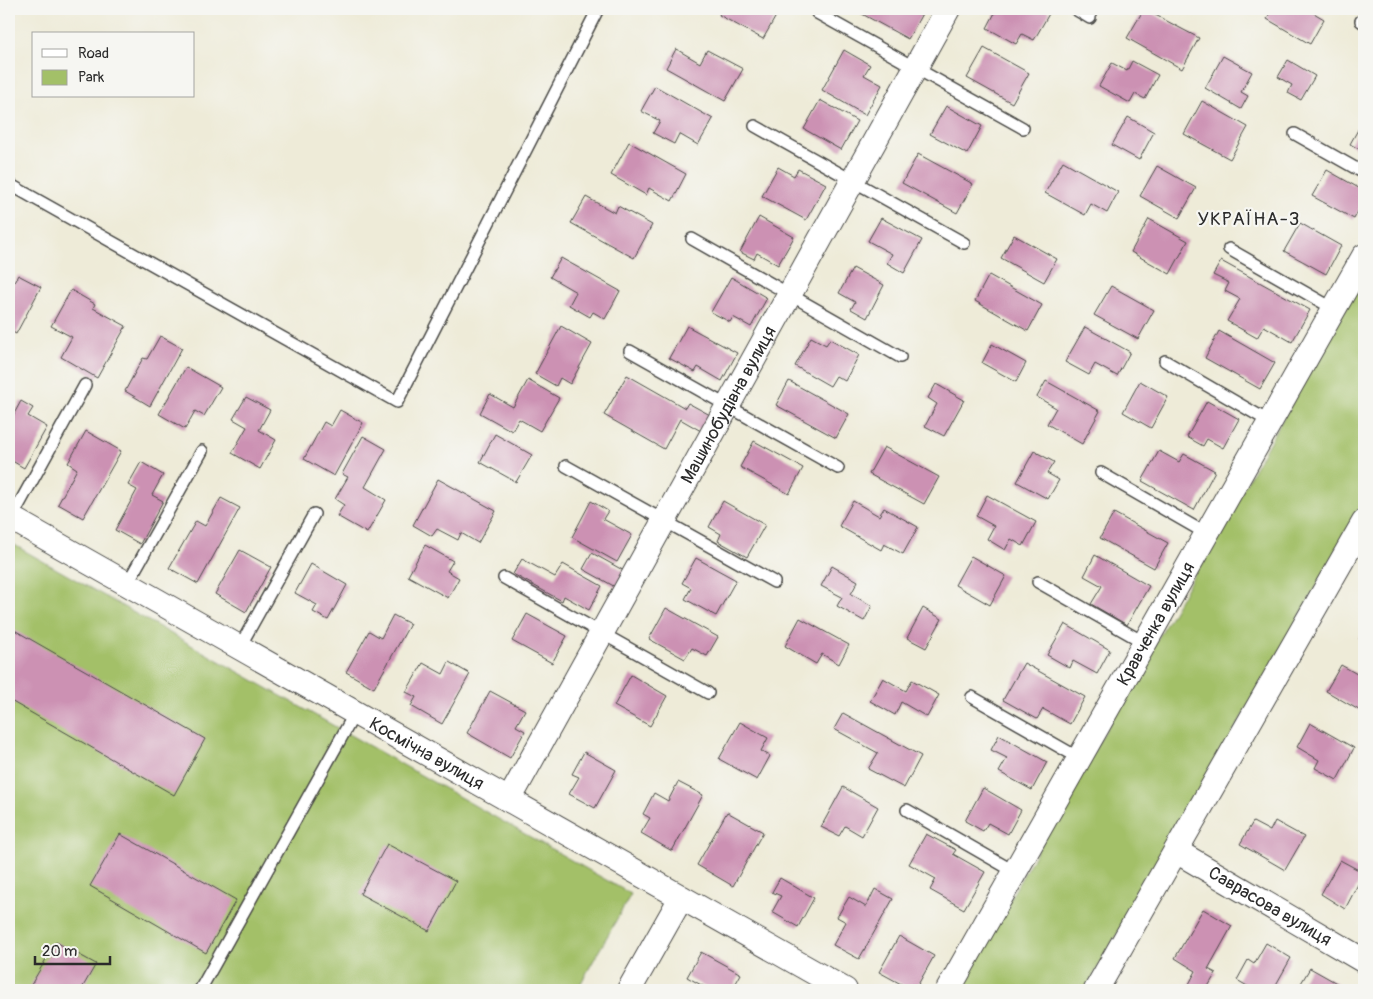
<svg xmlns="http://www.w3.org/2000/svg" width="1373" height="999" font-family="Pangolin,sans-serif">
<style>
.green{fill:#a3c068;stroke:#67764a}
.building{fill:#cc91b3}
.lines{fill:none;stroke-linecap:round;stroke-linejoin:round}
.lane-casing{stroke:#484845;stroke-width:14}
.street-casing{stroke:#484845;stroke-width:26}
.lane{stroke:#fff;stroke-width:11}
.street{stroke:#fff;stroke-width:24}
.labels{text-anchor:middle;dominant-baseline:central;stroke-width:4.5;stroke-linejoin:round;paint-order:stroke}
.street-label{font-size:18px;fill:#2b2b2b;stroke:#f6f6f2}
.neighbourhood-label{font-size:19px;letter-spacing:1px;fill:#2b2b2b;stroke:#f6f6f2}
</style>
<rect width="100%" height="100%" fill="#f6f6f2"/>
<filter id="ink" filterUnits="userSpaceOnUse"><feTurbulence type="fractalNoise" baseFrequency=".02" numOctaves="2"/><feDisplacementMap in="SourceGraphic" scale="10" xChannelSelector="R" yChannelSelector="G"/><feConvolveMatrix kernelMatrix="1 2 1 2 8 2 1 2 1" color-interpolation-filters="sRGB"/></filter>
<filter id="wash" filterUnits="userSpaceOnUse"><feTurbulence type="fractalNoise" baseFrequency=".0096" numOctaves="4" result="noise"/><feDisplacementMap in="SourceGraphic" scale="20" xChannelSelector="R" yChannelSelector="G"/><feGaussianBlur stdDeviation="1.12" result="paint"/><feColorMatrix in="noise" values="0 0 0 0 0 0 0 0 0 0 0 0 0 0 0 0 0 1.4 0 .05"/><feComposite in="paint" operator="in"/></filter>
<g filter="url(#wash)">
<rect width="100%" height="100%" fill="#eeebd8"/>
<g class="green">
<path d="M1364,276V504L1085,990H958Z"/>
<path d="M9,542L631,894L577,990H9Z"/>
</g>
<g id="blocks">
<g class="building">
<path d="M722,9H780L763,39L719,15Z"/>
<path d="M853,9H922L924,10L908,39Z"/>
<path d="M997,9H1044L1050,12L1034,40L1022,34L1016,44L987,28Z"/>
<path d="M1144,9L1199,38L1182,69L1127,38Z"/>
<path d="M1272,9H1307L1324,19L1310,44L1267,19Z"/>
<path d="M984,48L1029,73L1012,103L967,78Z"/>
<path d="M676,49L700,63L707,50L743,69L725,101L666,68Z"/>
<path d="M844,50L870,65L864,75L882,85L865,115L822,90Z"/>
<path d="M1223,56L1252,72L1241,92L1248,96L1241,109L1205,88Z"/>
<path d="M1288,60L1315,76L1301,100L1288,93L1292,85L1278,77Z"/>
<path d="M1132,61L1158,75L1145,99L1135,94L1130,103L1099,86L1112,63L1127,71Z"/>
<path d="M655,86L713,119L698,145L679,134L674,144L653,133L660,121L641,111Z"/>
<path d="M820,100L857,121L841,150L804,129Z"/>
<path d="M1202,101L1248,127L1230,159L1184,134Z"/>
<path d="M946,106L982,126L967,154L930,134Z"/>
<path d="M1128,117L1154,132L1139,160L1112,145Z"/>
<path d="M1364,119V152L1350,144Z"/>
<path d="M629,142L686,174L672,201L649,188L646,195L611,175Z"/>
<path d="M918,154L973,184L957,213L902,183Z"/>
<path d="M1063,161L1118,192L1107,213L1091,204L1085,215L1045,193Z"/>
<path d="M1157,166L1196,188L1179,218L1140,196Z"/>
<path d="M778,167L794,176L798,169L826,184L806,220L762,196Z"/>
<path d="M1327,170L1364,191V200L1354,219L1312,196Z"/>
<path d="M586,197L615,213L618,206L652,225L634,258L571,223Z"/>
<path d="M759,217L794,237L778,265L757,253L754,259L740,252Z"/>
<path d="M881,218L922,240L904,273L887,263L892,254L868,241Z"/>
<path d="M1149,219L1188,241L1170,274L1131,252Z"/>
<path d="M1300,223L1341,246L1326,274L1284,251Z"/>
<path d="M1014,235L1057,259L1044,282L1001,258Z"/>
<path d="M561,258L620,291L605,319L593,312L590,317L569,305L576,292L550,277Z"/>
<path d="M1221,261L1310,310L1292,342L1264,326L1257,338L1227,321L1240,299L1225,291L1229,283L1213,275Z"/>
<path d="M853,268L884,285L867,318L851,309L855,302L839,293Z"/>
<path d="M18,275L41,287L16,334L9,330V292Z"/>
<path d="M989,275L1042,305L1028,331L975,301Z"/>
<path d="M731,277L767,298L751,327L733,317L730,322L711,312Z"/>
<path d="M1111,286L1154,310L1138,339L1094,315Z"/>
<path d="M71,290L95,304L93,308L126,326L97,378L61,357L72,337L51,326Z"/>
<path d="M561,326L592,344L570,384L560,378L556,386L535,374Z"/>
<path d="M687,326L737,353L722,381L698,367L695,372L669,358Z"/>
<path d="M1085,327L1130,352L1117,376L1095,364L1089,375L1065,362Z"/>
<path d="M1219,331L1275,363L1260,389L1205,358Z"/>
<path d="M160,336L182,348L150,406L125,391L143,358L147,359Z"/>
<path d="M811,337L826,345L830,339L859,355L845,381L836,376L830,386L795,366Z"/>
<path d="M992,344L1026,363L1016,382L982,363Z"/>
<path d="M186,367L221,387L204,416L195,411L185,429L159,414Z"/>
<path d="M627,375L685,408L688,403L710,415L701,431L680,419L664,449L604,415Z"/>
<path d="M528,380L559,398L540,431L519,419L512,431L480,413L490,394L513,407Z"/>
<path d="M789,381L849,414L836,438L776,405Z"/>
<path d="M1046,381L1100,411L1082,444L1047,424L1056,408L1037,397Z"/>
<path d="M1140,381L1168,397L1151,428L1123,412Z"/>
<path d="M936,384L964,400L944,436L925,426L937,404L928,398Z"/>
<path d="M246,397L270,410L259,430L276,440L260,469L232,453L247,427L233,419Z"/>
<path d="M21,401L33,408L28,416L47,427L24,468L9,459V423Z"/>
<path d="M1207,401L1239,419L1223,448L1207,439L1203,446L1187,437Z"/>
<path d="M340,410L363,423L334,476L304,459L324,422L331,426Z"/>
<path d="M86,431L121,451L83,518L58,504L77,469L68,463Z"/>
<path d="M495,434L532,455L516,482L480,462Z"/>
<path d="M363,436L386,449L365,487L386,500L367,533L337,516L344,505L335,499L348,477L342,474Z"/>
<path d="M754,441L803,468L789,494L740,467Z"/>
<path d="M884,447L939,477L924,504L869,474Z"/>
<path d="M1034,451L1054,462L1047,473L1059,480L1048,499L1017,482Z"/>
<path d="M1159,451L1179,462L1184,454L1215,471L1194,510L1142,481Z"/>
<path d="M141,462L163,475L152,495L163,501L140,544L115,530L137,490L128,485Z"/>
<path d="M438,479L496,511L478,543L461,533L458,540L437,529L432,536L413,525Z"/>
<path d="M987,495L1036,522L1023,546L1011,539L1005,550L987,539L994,526L976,516Z"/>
<path d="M221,498L240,508L198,584L169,568L196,521L205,526Z"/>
<path d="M591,501L608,511L603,519L632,535L617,562L572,537Z"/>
<path d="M723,501L765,525L747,557L718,541L721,534L709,527Z"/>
<path d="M853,501L879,516L884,508L918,527L903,554L884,544L881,550L839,526Z"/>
<path d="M1114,513L1168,543L1154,568L1100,538Z"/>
<path d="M425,545L453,561L447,571L459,578L448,598L408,576Z"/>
<path d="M240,550L271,567L246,612L215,594Z"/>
<path d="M592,553L628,573L619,589L583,569Z"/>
<path d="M1095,555L1149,586L1127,625L1091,604L1102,586L1084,576Z"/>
<path d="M971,556L1006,576L990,605L955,585Z"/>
<path d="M696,558L736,580L716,616L685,599L691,588L682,583Z"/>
<path d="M522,559L555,577L563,564L602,586L589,610L564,596L562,601L513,574Z"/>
<path d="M311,564L347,585L328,620L313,612L317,605L295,593Z"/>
<path d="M832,566L858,581L851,594L872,606L864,621L837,606L842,597L821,586Z"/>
<path d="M666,608L718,637L707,656L692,648L685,659L649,639Z"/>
<path d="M923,608L942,619L926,648L907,638Z"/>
<path d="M527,614L567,636L552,663L512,641Z"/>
<path d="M393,615L410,624L374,688L346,672L369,631L381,638Z"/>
<path d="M800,618L849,645L839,664L822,654L816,664L785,646Z"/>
<path d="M1065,624L1110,650L1097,674L1073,661L1070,668L1047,655Z"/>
<path d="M9,627L205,739L174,795L9,700Z"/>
<path d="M1364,630V641L1359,639Z"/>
<path d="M449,662L470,674L442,724L411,706L416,697L406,692L423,663L443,674Z"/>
<path d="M1024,663L1085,697L1070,724L1043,709L1037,719L1003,700Z"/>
<path d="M1341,665L1364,678V713L1326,691Z"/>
<path d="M631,675L667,696L650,726L614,706Z"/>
<path d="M883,678L906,691L912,680L939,695L927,717L901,702L895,715L870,701Z"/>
<path d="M490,691L525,710L516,726L525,731L510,758L467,733Z"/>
<path d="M843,713L921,756L904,788L868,769L878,753L834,729Z"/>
<path d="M740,722L768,738L761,751L770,756L757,780L719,759Z"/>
<path d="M1310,723L1354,748L1337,780L1315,768L1319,760L1297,747Z"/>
<path d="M999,735L1047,762L1032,790L999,772L1007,758L991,750Z"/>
<path d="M584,752L616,770L595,808L569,794L579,777L572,774Z"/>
<path d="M678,782L703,795L672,851L641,833L650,818L643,814L654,793L668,801Z"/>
<path d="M843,787L878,807L862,836L845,826L839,836L821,827Z"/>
<path d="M983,788L1021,810L1008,834L988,823L983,831L965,821Z"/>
<path d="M727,812L763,832L733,886L697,865Z"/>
<path d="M1275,821L1304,837L1285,870L1240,844L1253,822L1270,831Z"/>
<path d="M120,834L236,900L206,953L90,886Z"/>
<path d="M926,834L956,850L953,854L985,872L964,909L930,890L936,879L909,864Z"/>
<path d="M387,844L456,881L429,931L360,894Z"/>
<path d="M1340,860L1364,873L1345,909L1321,894Z"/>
<path d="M780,878L814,898L798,927L772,912L781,896L772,892Z"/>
<path d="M875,889L893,899L859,959L833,945L846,922L837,917L849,897L866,907Z"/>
<path d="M1203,909L1232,926L1208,969L1216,973L1206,990H1199L1189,984L1196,971L1175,958Z"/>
<path d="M899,936L934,956L915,990H912L879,972Z"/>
<path d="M56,942L96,964L81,990H28Z"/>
<path d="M1266,943L1291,958L1273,990H1254L1237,980L1248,960L1254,964Z"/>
<path d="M701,952L741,974L732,990H710L687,977Z"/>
<path d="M1310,968L1349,990H1297Z"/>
</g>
</g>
</g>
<g filter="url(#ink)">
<use href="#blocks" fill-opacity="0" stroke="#484845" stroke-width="1"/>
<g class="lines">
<defs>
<g id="lane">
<path d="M1075,9L1090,18"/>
<path d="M817,13L1023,128"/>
<path d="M1361,21L1364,23"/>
<path d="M755,126L964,243"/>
<path d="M1295,134L1364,173"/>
<path d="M9,184L397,402L598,9"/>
<path d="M692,239L900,357"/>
<path d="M1229,249L1334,309"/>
<path d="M630,351L838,468"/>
<path d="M1165,361L1270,422"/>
<path d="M566,466L774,582"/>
<path d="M1101,473L1207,534"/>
<path d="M11,519L85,385"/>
<path d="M504,578L708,693"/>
<path d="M1038,582L1145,643"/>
<path d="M127,584L202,451"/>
<path d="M239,648L314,514"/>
<path d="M972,697L1079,758"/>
<path d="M907,810L1015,872"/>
<path d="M200,990L355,713"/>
</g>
<g id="street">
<path id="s1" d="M9,517L845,990"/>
<path id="s2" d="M509,800L948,9"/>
<path id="s3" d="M1176,851L1364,961"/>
<path d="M629,990L681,898"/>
<path id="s4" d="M948,990L1364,256"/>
<path d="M1096,990L1364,522"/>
</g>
</defs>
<use href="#lane" class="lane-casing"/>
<use href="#street" class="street-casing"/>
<use href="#lane" class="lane"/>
<use href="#street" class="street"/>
</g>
</g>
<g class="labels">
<g class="street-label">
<text stroke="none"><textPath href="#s2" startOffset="452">Машинобудівна вулиця</textPath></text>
<text stroke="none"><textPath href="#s4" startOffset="421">Кравченка вулиця</textPath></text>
<text stroke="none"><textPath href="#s1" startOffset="480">Космічна вулиця</textPath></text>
<text stroke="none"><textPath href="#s3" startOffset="109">Саврасова вулиця</textPath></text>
</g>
<g class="neighbourhood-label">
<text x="1249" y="219">УКРАЇНА-3</text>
</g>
</g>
<rect width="1373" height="999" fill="none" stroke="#f6f6f2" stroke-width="30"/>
<rect x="32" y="32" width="162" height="65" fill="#f6f6f2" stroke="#a5a5a2"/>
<rect x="42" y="49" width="25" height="8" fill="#ffffff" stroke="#a5a5a2"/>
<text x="78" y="58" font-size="15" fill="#2b2b2b">Road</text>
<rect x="42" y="70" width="25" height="15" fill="#a3c068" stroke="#a5a5a2"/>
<text x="78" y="82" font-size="15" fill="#2b2b2b">Park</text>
<path d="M35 956v8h75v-8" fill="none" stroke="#2b2b2b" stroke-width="2.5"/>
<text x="42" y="956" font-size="15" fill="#2b2b2b" stroke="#f6f6f2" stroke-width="4" paint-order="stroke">20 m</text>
</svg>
